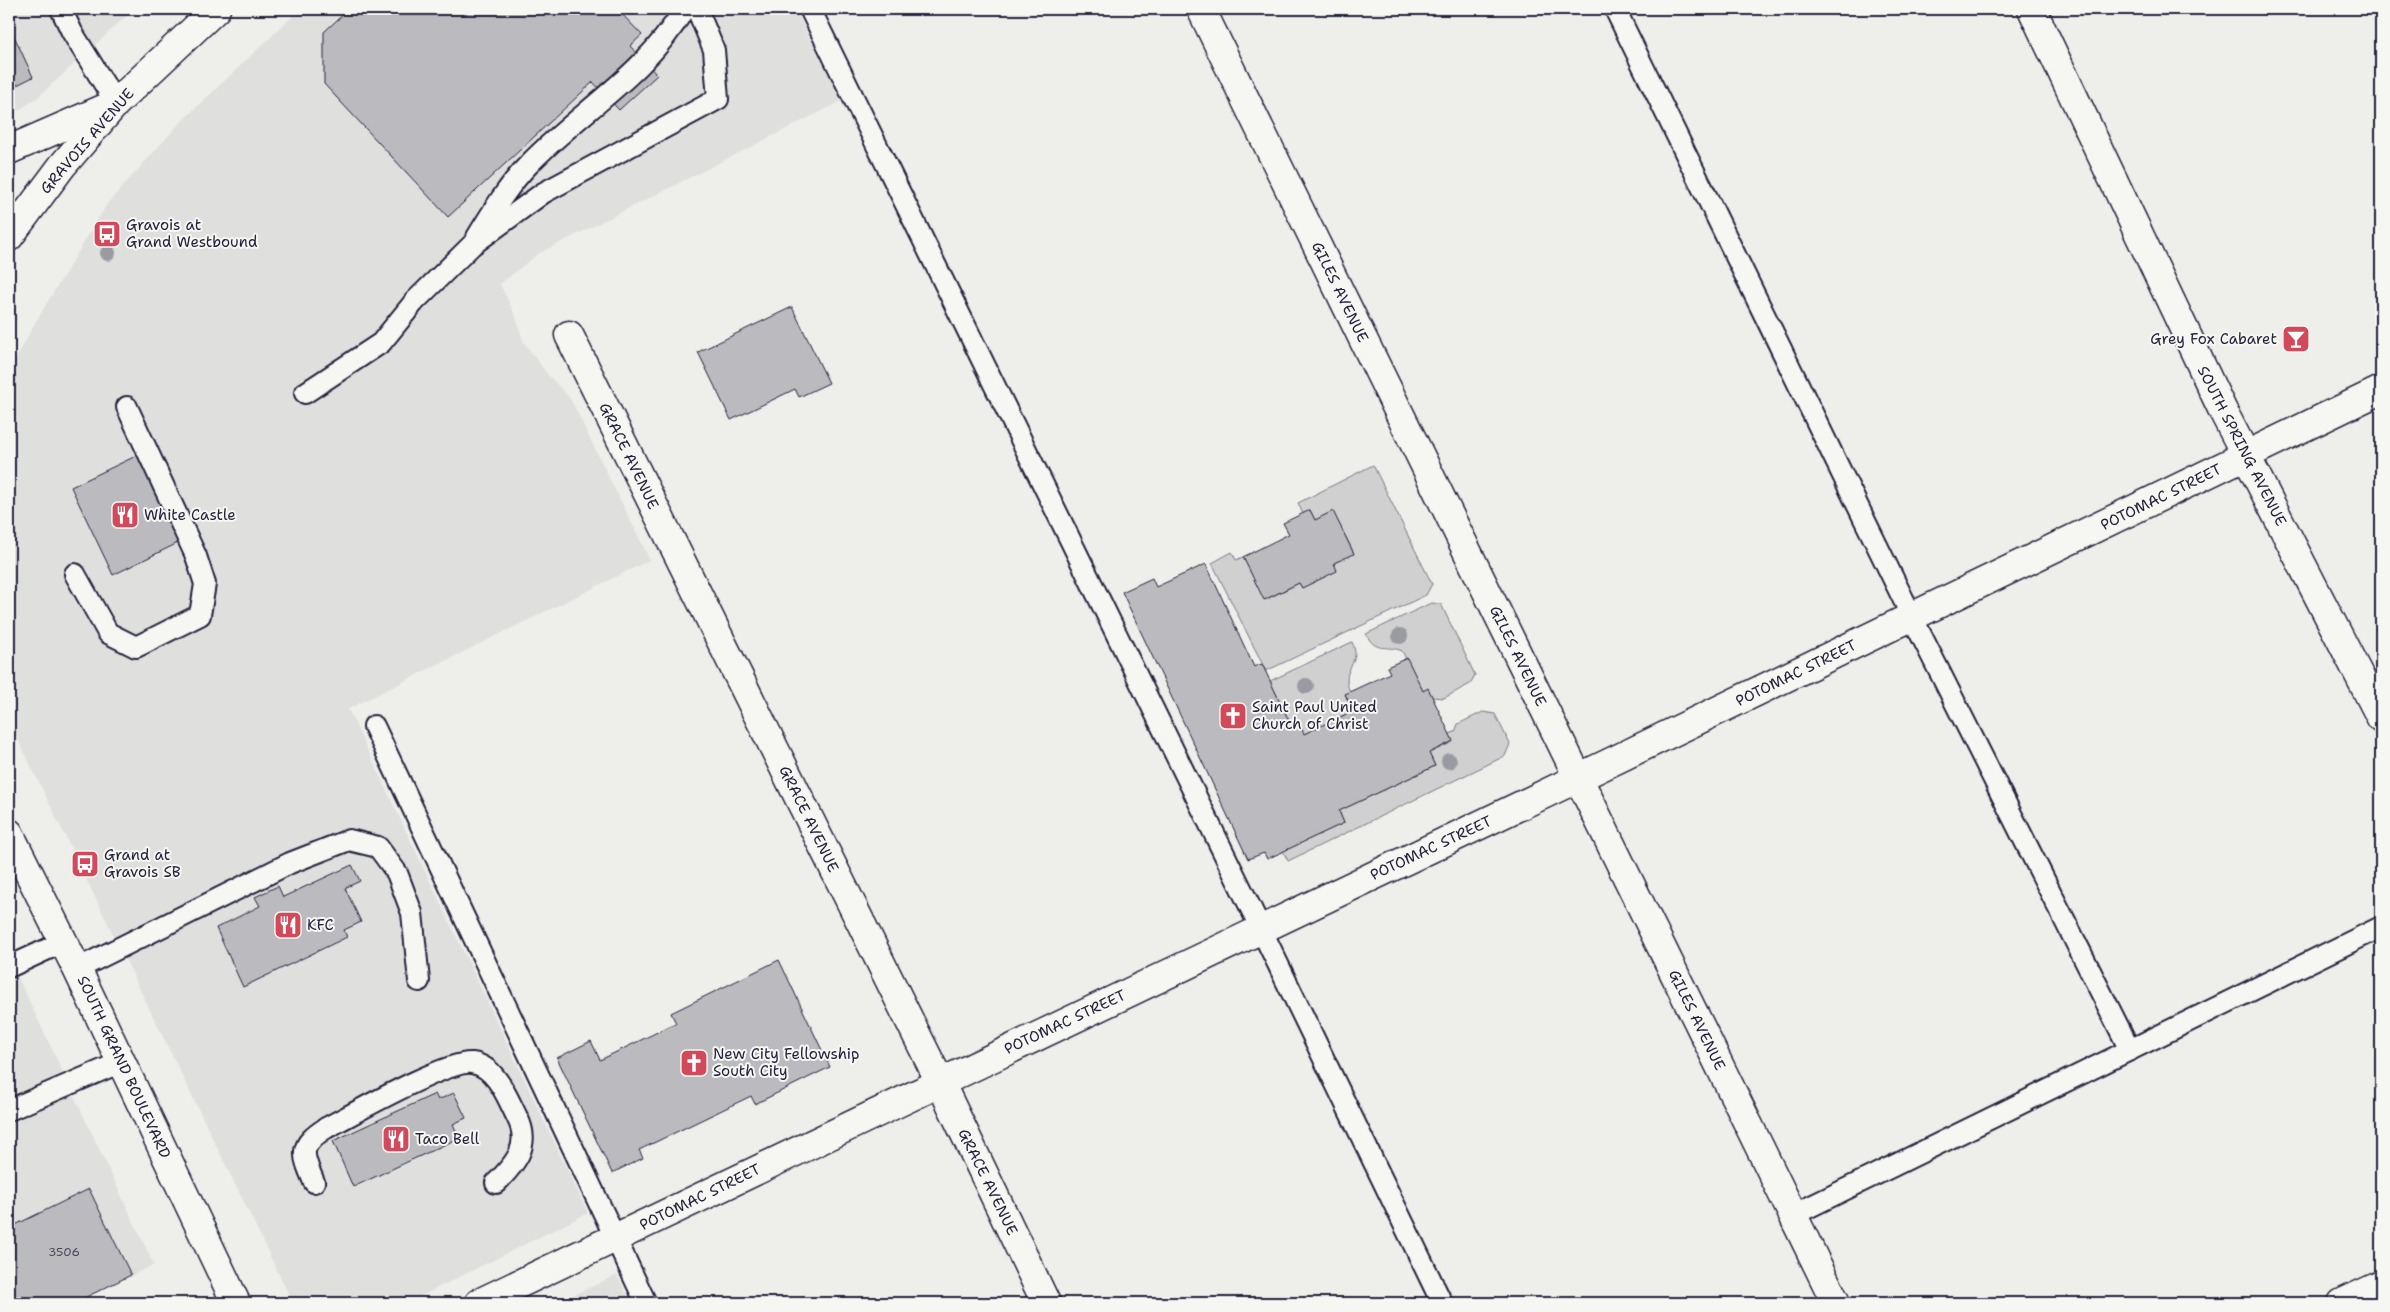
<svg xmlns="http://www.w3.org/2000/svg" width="2390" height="1312" font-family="'Shantell Sans',sans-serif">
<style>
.built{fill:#dfdfde}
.green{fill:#d0d0d1;stroke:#797986}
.building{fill:#bbbbbf;stroke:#22223b}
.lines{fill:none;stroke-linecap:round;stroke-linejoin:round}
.lane-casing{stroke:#22223b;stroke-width:24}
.street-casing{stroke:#22223b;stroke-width:31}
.primary-casing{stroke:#22223b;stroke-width:31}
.lane{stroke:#f6f6f2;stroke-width:20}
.street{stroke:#f6f6f2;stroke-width:28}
.primary{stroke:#f6f6f2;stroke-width:28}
.tree{fill:#9a9aa3}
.labels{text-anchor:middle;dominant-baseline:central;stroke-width:4;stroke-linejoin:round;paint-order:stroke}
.number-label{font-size:12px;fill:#48485c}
.street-label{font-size:15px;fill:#22223b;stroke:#f6f6f2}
.poi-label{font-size:15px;fill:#22223b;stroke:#f6f6f2;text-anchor:start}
</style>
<rect width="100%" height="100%" fill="#eeeeeb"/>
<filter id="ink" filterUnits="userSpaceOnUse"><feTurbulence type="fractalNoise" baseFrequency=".02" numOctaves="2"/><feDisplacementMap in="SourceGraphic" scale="10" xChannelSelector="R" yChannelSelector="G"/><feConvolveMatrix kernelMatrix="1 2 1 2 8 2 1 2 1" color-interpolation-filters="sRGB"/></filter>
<g filter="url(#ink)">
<g class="built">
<path d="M9,9H134L38,97L9,117Z"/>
<path d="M300,9H795L842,101L538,254L500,284L516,317L523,341L548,375L570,398L650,560L348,709L588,1213L407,1303H293L9,721V372L32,328L107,204L179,124Z"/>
<path d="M9,958L154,1265L74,1303H9Z"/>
<path d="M617,1275L631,1303H556Z"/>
</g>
<g class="green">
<path d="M1373,465L1432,584L1426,595L1266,671L1212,563L1232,552L1236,560L1243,557L1265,600L1299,583L1302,588L1334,563L1354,553L1333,512L1315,520L1310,510L1303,514L1298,503Z"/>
<path d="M1431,603L1441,604L1475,675L1470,684L1444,698L1432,697L1428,689L1423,691L1402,651C1386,644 1376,654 1366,634Z"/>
<path d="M1352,642C1363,664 1339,667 1350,692L1345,694L1353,711L1304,734L1298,721L1291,725L1270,681Z"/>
<path d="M1483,712L1495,714L1510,744L1505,756L1288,861L1283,851L1344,823L1339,811L1435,766L1429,753L1453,742L1449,734L1455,732L1458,724Z"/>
</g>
<g class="building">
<path d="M349,9H617L642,35L630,46L657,75L619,110L593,82L448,217L324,84V32Z"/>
<path d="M9,25L33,77L9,89Z"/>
<path d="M792,307L829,383L799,397L795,389L731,420L698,352Z"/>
<path d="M138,455L180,542L113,575L71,487Z"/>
<path d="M1310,510L1315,520L1333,511L1354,554L1334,563L1337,571L1302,588L1299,583L1264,600L1243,557L1289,534L1283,523Z"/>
<path d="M1206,564L1254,667L1262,664L1291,725L1298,721L1304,734L1353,711L1345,694L1390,673L1387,667L1407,658L1423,691L1428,688L1453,741L1429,753L1435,766L1339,811L1344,823L1267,859L1264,853L1248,859L1122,592L1152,578L1156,587Z"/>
<path d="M352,865L360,881L345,888L361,922L344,930L347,937L243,987L216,928L260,906L255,897L278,886L283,897Z"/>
<path d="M779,960L830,1067L755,1104L751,1096L639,1150L643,1158L612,1173L557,1058L591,1041L600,1060L676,1023L671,1013Z"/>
<path d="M454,1093L466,1118L453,1124L459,1138L353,1187L333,1141L435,1094L438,1100Z"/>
<path d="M89,1189L131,1275L74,1303H69L66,1298L55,1303H9V1228Z"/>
</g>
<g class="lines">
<defs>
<g id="lane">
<path d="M61,9L72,32L116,103"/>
<path d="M810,9L1261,929L1442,1303"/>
<path d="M1615,9L1912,617L2130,1050"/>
<path d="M477,237C493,211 509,184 531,162C582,110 647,73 684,9"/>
<path d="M305,393L381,343L415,301L472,245L543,193L718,99L714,50L697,9"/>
<path d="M75,574L108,633L136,647L200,615L205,584L196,556L127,407"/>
<path d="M374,726L646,1303"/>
<path d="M9,967L63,942"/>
<path d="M77,969L290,863L349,840L378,847L397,873L412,913L419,981"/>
<path d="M9,1110L121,1062"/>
<path d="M314,1182C302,1154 298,1146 326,1128C353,1114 447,1060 472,1063C496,1066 508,1099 517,1117C532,1145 515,1164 496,1183"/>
<path d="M1793,1215L2381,927"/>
</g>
<g id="street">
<path d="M1201,9L1836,1303"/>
<path d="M2032,9L2223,411L2381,718"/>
<path d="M569,335L940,1082L1046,1303"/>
<path d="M479,1303L1578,778L2381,390"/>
<path d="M2342,1303L2381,1285"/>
</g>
<g id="primary">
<path d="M9,150L110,106"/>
<path d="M9,237L62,166L116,103L216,9"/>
<path d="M9,833L77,969L236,1303"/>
</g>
</defs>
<use href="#lane" class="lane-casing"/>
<use href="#street" class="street-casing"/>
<use href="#primary" class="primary-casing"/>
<use href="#lane" class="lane"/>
<use href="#street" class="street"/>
<use href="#primary" class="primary"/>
</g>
<g class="tree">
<circle cx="108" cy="253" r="8"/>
<circle cx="1400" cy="636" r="8"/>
<circle cx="1306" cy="686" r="8"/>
<circle cx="1449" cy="761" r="8"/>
</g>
</g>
<defs>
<symbol id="bus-square" viewBox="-11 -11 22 22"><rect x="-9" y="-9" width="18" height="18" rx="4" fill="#d1495b" stroke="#f6f6f2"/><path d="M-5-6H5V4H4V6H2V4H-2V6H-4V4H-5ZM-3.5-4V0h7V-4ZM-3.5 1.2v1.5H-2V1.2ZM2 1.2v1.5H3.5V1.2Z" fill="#fff"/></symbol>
<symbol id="bar-square" viewBox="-11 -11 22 22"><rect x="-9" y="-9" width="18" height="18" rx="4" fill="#d1495b" stroke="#f6f6f2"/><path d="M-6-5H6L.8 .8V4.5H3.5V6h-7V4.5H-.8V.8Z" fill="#fff"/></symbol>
<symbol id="restaurant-square" viewBox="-11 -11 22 22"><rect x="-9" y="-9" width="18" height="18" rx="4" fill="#d1495b" stroke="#f6f6f2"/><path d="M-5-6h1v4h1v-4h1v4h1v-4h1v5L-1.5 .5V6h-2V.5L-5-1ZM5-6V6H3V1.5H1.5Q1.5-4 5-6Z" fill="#fff"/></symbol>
<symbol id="church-square" viewBox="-11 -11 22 22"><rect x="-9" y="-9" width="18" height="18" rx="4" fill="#d1495b" stroke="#f6f6f2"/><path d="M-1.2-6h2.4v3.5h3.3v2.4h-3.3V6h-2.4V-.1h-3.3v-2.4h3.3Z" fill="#fff"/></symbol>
</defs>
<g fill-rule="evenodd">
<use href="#bus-square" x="91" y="218" width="32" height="32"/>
<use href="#bar-square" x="2280" y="323" width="32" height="32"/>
<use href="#restaurant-square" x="109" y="499" width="32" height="32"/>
<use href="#church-square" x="1217" y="700" width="32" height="32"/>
<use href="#bus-square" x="69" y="848" width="32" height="32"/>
<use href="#restaurant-square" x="272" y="909" width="32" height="32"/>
<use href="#church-square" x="678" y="1047" width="32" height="32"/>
<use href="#restaurant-square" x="380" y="1123" width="32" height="32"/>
</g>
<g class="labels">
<g class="number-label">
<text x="64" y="1252">3506</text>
</g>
<g class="street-label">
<text transform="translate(87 141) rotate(-49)">GRAVOIS AVENUE</text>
<text transform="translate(1340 292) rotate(64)">GILES AVENUE</text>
<text transform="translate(2242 446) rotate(63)">SOUTH SPRING AVENUE</text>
<text transform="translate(629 456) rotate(64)">GRACE AVENUE</text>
<text transform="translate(2161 497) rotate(-26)">POTOMAC STREET</text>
<text transform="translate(1518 656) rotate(64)">GILES AVENUE</text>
<text transform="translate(1796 673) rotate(-26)">POTOMAC STREET</text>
<text transform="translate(809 819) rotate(64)">GRACE AVENUE</text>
<text transform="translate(1431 848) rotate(-25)">POTOMAC STREET</text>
<text transform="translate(1697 1020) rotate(64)">GILES AVENUE</text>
<text transform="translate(1065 1022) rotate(-25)">POTOMAC STREET</text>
<text transform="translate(124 1067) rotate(65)">SOUTH GRAND BOULEVARD</text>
<text transform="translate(988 1182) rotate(64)">GRACE AVENUE</text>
<text transform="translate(700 1197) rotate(-26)">POTOMAC STREET</text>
</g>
<g class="poi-label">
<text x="126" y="225">Gravois at<tspan x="126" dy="17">Grand Westbound</tspan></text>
<text x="2277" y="339" text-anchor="end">Grey Fox Cabaret</text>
<text x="144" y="515">White Castle</text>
<text x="1252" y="707">Saint Paul United<tspan x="1252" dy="17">Church of Christ</tspan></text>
<text x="104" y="855">Grand at<tspan x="104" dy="17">Gravois SB</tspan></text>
<text x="307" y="925">KFC</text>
<text x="713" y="1054">New City Fellowship<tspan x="713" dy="17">South City</tspan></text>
<text x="415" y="1139">Taco Bell</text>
</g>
</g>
<rect width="2390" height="1312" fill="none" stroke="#f6f6f2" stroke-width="30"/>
<rect x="15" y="15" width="2360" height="1282" fill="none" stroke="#22223b" stroke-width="2" filter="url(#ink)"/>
</svg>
